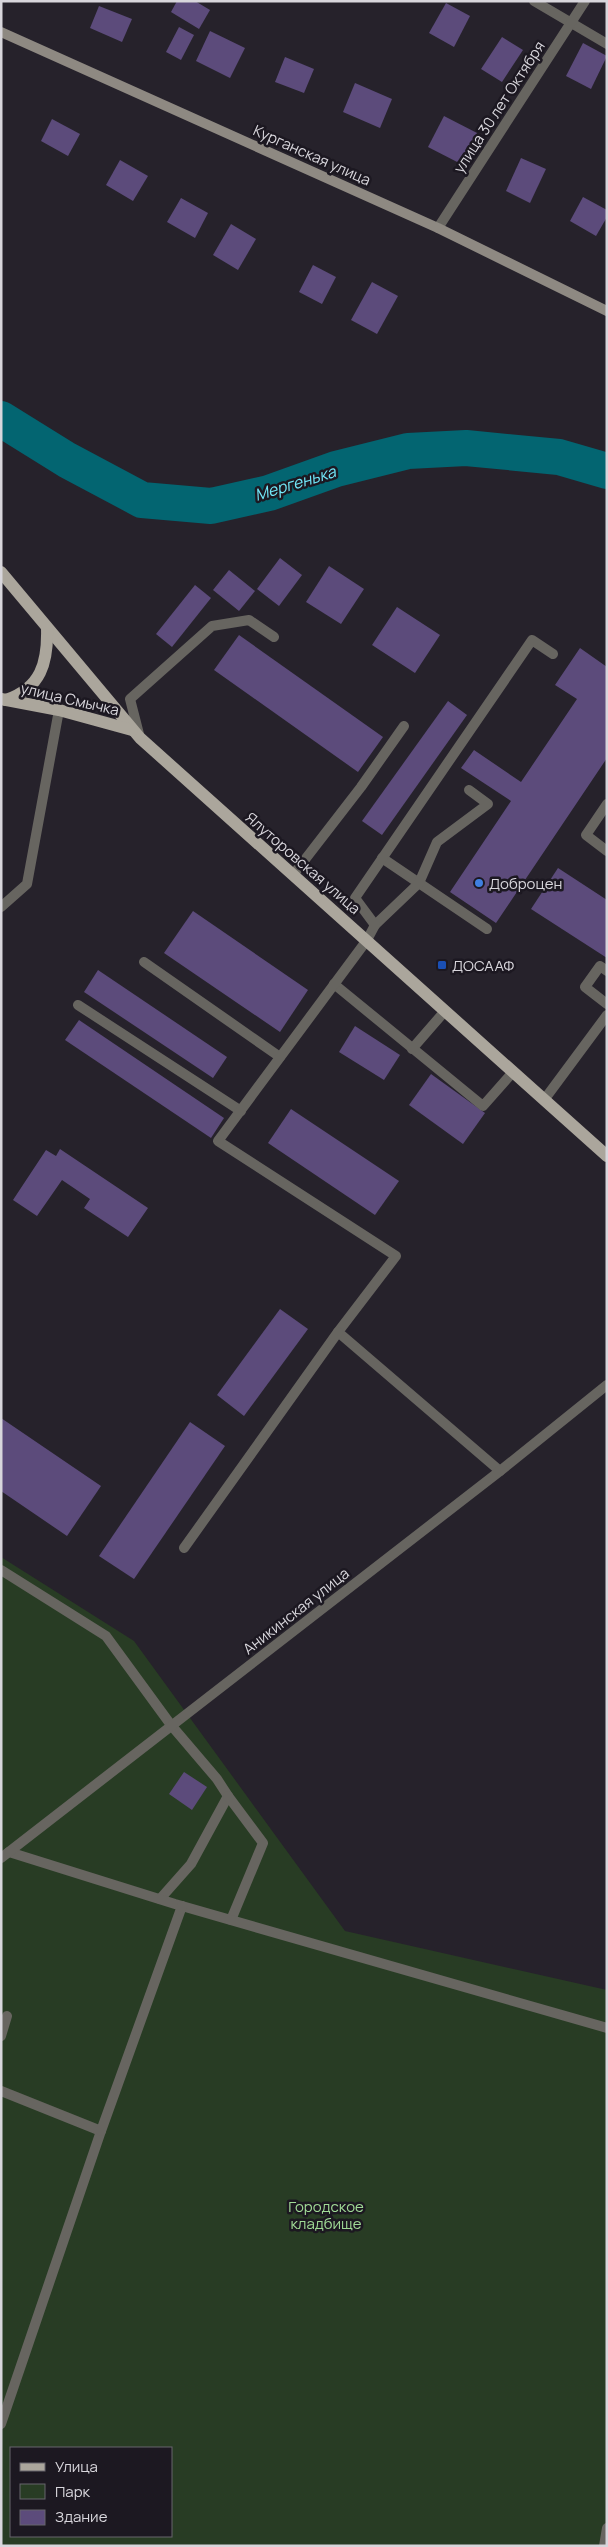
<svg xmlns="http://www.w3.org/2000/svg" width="608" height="2547" font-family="Manrope,sans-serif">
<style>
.green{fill:#283c24;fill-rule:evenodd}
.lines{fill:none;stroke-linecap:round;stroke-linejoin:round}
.river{stroke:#036571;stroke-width:36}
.building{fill:#5c4b7b}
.lane{stroke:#676560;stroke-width:10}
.street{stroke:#676560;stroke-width:10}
.secondary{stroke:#8e8982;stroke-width:10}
.primary{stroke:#aba69c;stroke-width:12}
.shop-dot{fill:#3f7fe0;stroke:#1c1821;stroke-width:2}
.transit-dot{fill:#1a4fb4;stroke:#1c1821;stroke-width:2}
.labels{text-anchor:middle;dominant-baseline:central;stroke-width:5;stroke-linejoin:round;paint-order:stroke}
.street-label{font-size:15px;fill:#d8d6dc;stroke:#1c1821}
.poi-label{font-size:15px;fill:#d8d6dc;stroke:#1c1821;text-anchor:start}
.park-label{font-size:15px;fill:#a0da96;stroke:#1c1821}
.water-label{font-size:16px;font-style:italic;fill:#72e9fa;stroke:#1c1821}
</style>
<rect width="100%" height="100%" fill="#26222b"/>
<path class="green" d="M1,1557L134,1641L345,1931L607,1990V2546H1ZM11,2448H171V2536H11Z"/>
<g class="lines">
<path class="river" d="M1,419L67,460L142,500L211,506L269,493L336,469L408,451L466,448L559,457L607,471"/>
</g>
<g class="building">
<path d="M177,1H195L210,10L199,29L171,12Z"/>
<path d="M446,3L470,16L454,47L429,33Z"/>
<path d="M99,6L132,19L122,42L90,28Z"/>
<path d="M179,27L194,35L181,60L166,52Z"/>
<path d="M210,31L245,48L230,78L196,61Z"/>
<path d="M502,37L523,50L502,82L481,69Z"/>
<path d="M583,43L607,56L591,89L566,76Z"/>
<path d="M285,57L314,69L304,93L275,82Z"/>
<path d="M355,83L392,99L380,128L343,112Z"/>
<path d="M444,116L477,133L461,164L428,147Z"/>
<path d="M52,119L80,134L68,156L41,141Z"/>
<path d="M521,158L546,169L530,203L506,191Z"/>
<path d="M120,160L148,176L133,201L106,185Z"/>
<path d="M583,197L607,210V217L596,236L570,221Z"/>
<path d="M181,198L208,213L195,238L167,222Z"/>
<path d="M231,224L256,239L238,270L213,255Z"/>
<path d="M313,265L336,277L322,304L299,292Z"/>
<path d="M372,282L398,296L377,334L351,320Z"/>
<path d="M280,558L302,575L279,606L257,589Z"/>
<path d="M329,566L364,589L341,624L306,602Z"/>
<path d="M229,570L255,591L239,611L213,590Z"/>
<path d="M195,585L211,598L172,647L156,634Z"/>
<path d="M397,607L440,635L415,673L372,645Z"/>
<path d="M239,635L383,737L358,772L214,670Z"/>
<path d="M580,648L607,667V758L496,923L450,892L511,801L461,768L474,750L521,782L577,699L555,685Z"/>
<path d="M448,701L467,715L382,835L362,821Z"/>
<path d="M558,868L607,900V958L531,909Z"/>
<path d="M193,911L308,990L280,1032L164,953Z"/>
<path d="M98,970L227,1057L213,1078L84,992Z"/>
<path d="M79,1020L224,1118L211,1138L65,1040Z"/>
<path d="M355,1026L400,1055L384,1080L339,1052Z"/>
<path d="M431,1074L485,1113L463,1144L409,1105Z"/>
<path d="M291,1109L399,1181L375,1215L268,1143Z"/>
<path d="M60,1149L148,1208L128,1237L84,1208L90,1199L62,1180L37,1216L13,1200L46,1150L56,1156Z"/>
<path d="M280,1309L308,1329L244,1416L217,1395Z"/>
<path d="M1,1418L101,1486L67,1536L1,1491Z"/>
<path d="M190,1422L225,1446L134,1579L99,1556Z"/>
<path d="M184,1772L207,1787L192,1810L169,1794Z"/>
</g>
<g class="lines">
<g class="lane">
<path d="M140,738L130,699L212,626L249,620L274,637"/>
<path d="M607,804L586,835L607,851"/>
<path d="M382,858L487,929"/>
<path d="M293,875L361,787L404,726"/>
<path d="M1,907L27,884L59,710"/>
<path d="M375,925L419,883L437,842L488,804L469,790"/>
<path d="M367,940L375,925L355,898L532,640L553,654"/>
<path d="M144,962L280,1057"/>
<path d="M607,971L600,966L585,987L607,1004"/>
<path d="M334,984L483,1106L513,1072"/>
<path d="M78,1005L241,1111"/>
<path d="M412,1049L445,1011"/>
<path d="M544,1100L607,1015"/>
<path d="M1,1570L106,1636L171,1725L217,1779L228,1796L191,1864L160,1899"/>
<path d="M228,1796L263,1843L231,1920"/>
<path d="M9,1852L175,1904L607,2028"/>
<path d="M1,2036L7,2016"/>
<path d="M1,2091L101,2131L1,2424"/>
<path d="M101,2131L182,1906"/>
<path d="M604,2546L607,2528"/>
</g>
<g class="street">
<path d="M534,1L607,44"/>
<path d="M438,228L585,1"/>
<path d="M367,940L218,1141L396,1256L338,1332L500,1471"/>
<path d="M184,1548L338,1332"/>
<path d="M1,1858L500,1471L607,1385"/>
</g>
<path class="secondary" d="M1,32L438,228L607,311"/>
<g class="primary">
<path d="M1,572L140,738L607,1156"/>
<path d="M1,699L59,710L132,730"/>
<path d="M6,700C41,688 48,663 47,628"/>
</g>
</g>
<circle class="shop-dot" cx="479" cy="883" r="5"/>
<rect class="transit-dot" x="437" y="960" width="10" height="10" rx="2.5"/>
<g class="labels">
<g class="street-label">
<text transform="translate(499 107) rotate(-57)">улица 30 лет Октября</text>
<text transform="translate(312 155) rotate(24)">Курганская улица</text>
<text transform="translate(70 699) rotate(13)">улица Смычка</text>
<text transform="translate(303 863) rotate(41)">Ялуторовская улица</text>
<text transform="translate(296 1611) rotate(-38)">Аникинская улица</text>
</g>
<g class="poi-label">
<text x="489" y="883">Доброцен</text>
<text x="452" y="965">ДОСААФ</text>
</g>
<g class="park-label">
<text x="326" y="2206">Городское<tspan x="326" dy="17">кладбище</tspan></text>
</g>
<g class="water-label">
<text transform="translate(295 483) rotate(-17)">Мергенька</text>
</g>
</g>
<rect width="608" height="2547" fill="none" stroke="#d8d6dc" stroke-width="5"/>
<rect x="10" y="2447" width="162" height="90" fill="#1c1821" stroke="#67646c"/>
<rect x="20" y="2463" width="25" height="8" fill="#aba69c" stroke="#67646c"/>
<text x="55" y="2472" font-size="15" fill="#d8d6dc">Улица</text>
<rect x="20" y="2484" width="25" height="15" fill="#283c24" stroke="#67646c"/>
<text x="55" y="2497" font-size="15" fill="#d8d6dc">Парк</text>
<rect x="20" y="2510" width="25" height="15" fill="#5c4b7b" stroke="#67646c"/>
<text x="55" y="2522" font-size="15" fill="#d8d6dc">Здание</text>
</svg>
